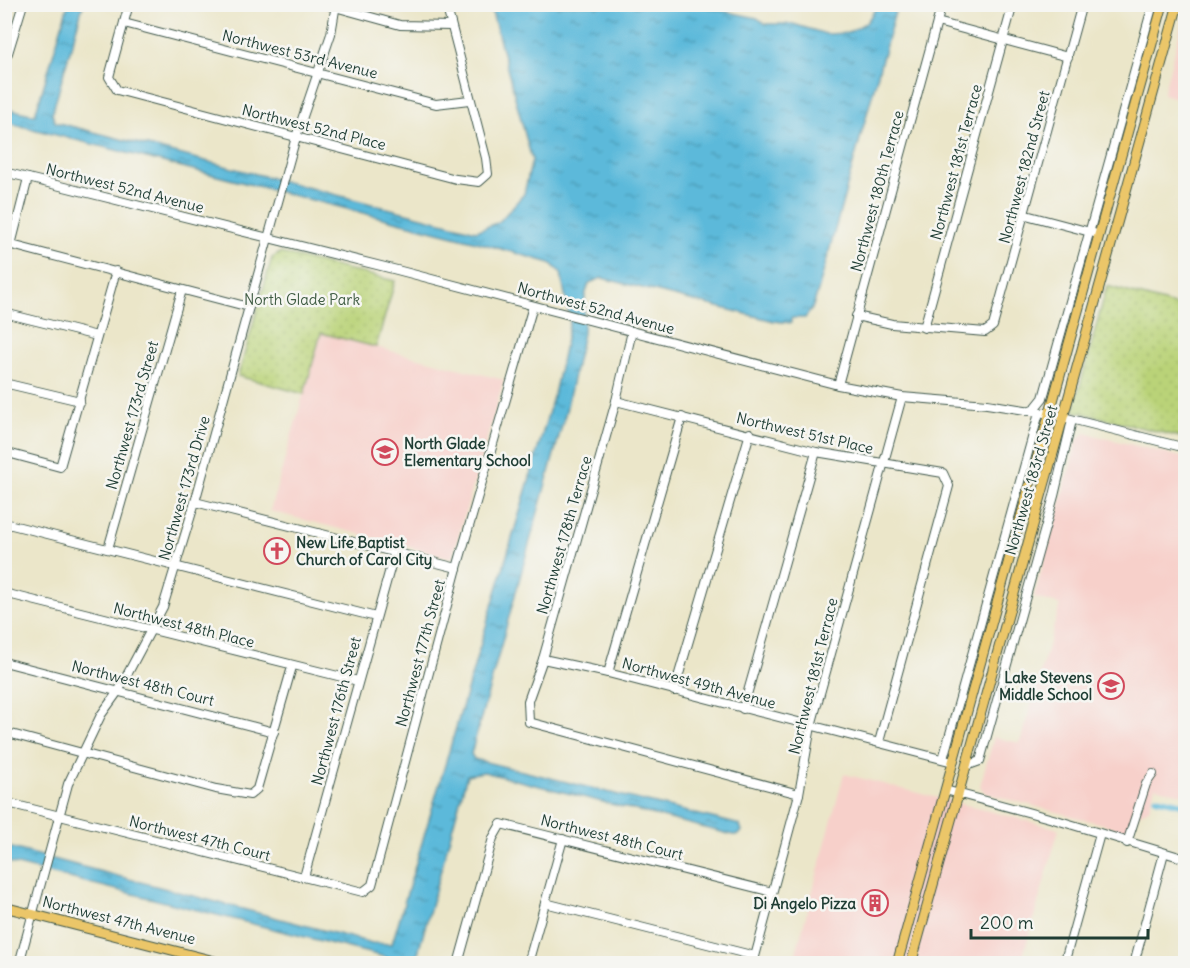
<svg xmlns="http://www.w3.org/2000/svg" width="1190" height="968" font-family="Delius,sans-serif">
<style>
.built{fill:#f7d0ca}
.park{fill:url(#park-dots);stroke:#6c8856;stroke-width:1.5}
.water{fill:url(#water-ripples);stroke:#3d7b87;stroke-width:1.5}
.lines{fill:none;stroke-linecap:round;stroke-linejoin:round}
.canal{stroke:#5bb9da;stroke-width:6}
.minor-casing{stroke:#3e564a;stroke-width:10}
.major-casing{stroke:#3e564a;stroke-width:11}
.minor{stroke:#fff;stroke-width:8}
.major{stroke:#ebc669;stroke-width:9}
.labels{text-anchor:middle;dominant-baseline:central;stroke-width:5;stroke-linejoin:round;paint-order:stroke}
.street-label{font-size:15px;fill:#1f3d34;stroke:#f6f6f2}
.park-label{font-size:15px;fill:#3e5b42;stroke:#f6f6f2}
.poi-label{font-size:15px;font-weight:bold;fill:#1f3d34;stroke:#f6f6f2;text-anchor:start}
</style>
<defs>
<pattern id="park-dots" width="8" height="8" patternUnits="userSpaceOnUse" patternTransform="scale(1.5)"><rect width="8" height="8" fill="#bad378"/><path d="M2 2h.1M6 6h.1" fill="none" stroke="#9fb668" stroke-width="1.8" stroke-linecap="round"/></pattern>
<pattern id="water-ripples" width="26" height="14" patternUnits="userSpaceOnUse" patternTransform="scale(1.5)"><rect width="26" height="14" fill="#5bb9da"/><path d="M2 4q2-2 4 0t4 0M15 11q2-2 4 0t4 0" fill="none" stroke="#4b98b2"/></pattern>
</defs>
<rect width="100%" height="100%" fill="#f6f6f2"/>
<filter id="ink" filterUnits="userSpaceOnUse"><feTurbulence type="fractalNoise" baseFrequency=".0167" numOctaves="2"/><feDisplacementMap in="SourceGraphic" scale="12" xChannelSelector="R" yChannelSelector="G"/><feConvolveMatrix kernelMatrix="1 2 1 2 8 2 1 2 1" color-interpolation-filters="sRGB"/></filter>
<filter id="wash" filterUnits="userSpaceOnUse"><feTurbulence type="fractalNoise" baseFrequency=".008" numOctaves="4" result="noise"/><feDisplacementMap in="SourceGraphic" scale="24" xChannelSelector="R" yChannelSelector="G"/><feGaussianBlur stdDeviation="1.35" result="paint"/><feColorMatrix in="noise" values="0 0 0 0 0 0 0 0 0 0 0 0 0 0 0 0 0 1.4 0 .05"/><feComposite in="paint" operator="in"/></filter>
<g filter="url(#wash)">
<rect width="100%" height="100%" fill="#ebe6c9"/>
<g class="built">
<path d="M1185,13V101L1163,94Z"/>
<path d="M321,333L504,380L452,558L270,511Z"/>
<path d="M1085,433L1185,458V795L1155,787L1149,809L1138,814L1126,837L1113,827L985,793L980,786L994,737L1020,743L1060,605L1034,597L1078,439Z"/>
<path d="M844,774L1059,829L1021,963L793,964Z"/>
</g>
<g class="park">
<path d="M280,253L395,281L376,347L321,333L304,394L238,376L272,258Z"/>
<path d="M1107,286L1185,308V438L1073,411Z"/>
</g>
<path class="water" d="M68,5H83L52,114L55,122L476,231L499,222L524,194L532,160L490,5H695L757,18L766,24H793L826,34L848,33L867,22L878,5H897L818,291L812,309L805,318H791V323L774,321L602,278L589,283L585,296L583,333L566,411L471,754L474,759L740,825L742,831L739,835H733L484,772L467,775L415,964L393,963L385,957L5,862L4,846L372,943L392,944L521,508L555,390L570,321L561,273L550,263L477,242L5,122V108L35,115Z"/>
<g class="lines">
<path class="canal" d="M1156,798L1186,805"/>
</g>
</g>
<g filter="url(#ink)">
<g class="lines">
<defs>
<g id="minor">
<path d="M129,4L109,77L117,90L456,179L479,182L488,174L486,158L446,4"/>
<path d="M324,4L400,25L451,26"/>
<path d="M937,22L1068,57"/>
<path d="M124,23L436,104L469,100"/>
<path d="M4,56L8,53L23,4"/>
<path d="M4,172L397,270L838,385L902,397L987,404L1051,414L1186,448"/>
<path d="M1026,215L1094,233"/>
<path d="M4,243L249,307"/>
<path d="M11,245L28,178"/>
<path d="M4,313L97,336"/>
<path d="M856,316L892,324L985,332L993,326L1082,4"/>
<path d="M924,328L1013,4"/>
<path d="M632,331L616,401L543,659L528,701L529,722L799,794"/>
<path d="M4,383L80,401"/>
<path d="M838,385L942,4"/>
<path d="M616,401L816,452L943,473L949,486L879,742"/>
<path d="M1028,411L1035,408L1043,398L1153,4"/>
<path d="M4,452L60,467L116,271"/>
<path d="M195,502L457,568"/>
<path d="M4,523L376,617"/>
<path d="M108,549L182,290"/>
<path d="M4,593L358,681"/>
<path d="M543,659L608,673L953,762"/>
<path d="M4,662L274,732"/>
<path d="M608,673L682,417"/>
<path d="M674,691L750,433"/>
<path d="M743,709L816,452"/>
<path d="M4,732L216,789L250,795L257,789L292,667"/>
<path d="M943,759L1039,413"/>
<path d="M966,766L980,761L1054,496L1072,420"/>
<path d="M945,790L1053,819L1186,859"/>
<path d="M4,802L363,892L372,885L457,568L533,306"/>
<path d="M1127,843L1146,784L1153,774"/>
<path d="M304,877L395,551"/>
<path d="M545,903L755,956"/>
<path d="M19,964L68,784L101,715L119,690L163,607L195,502L296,137L331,34L336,4"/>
<path d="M458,964L493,838L501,824L772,892"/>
<path d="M531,964L529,960L563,839"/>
<path d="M753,964L799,794L811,726L902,397"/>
<path d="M1064,964L1100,834"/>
<path d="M1134,964L1164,853"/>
</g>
<g id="major">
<path d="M4,907L226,964"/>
<path d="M897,964L1163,4"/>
<path d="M911,964L1178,4"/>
</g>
</defs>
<use href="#minor" class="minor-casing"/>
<use href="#major" class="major-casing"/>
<use href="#minor" class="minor"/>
<use href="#major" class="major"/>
</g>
</g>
<defs>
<symbol id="school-ring" viewBox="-11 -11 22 22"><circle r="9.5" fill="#f6f6f2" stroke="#d1495b" stroke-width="1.5"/><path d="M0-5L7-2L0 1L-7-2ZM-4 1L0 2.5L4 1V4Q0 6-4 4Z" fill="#d1495b"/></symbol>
<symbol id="church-ring" viewBox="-11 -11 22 22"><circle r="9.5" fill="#f6f6f2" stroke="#d1495b" stroke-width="1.5"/><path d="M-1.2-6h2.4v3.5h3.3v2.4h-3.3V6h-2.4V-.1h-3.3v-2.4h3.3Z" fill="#d1495b"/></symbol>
<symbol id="building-ring" viewBox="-11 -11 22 22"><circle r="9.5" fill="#f6f6f2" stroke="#d1495b" stroke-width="1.5"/><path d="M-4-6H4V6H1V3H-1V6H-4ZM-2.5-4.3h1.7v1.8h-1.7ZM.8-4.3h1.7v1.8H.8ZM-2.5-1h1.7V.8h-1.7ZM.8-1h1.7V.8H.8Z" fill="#d1495b"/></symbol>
</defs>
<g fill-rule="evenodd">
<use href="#school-ring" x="370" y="437" width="30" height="30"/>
<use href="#church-ring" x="262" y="536" width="30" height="30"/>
<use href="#school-ring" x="1096" y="671" width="30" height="30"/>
<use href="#building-ring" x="860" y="888" width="30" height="30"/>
</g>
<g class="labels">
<g class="street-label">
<text transform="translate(300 54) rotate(14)">Northwest 53rd Avenue</text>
<text transform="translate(314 127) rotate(14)">Northwest 52nd Place</text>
<text transform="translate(956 162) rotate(-75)">Northwest 181st Terrace</text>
<text transform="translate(1024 167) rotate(-75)">Northwest 182nd Street</text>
<text transform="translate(125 188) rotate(14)">Northwest 52nd Avenue</text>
<text transform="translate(877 191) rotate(-75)">Northwest 180th Terrace</text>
<text transform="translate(596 308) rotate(15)">Northwest 52nd Avenue</text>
<text transform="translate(132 415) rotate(-74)">Northwest 173rd Street</text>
<text transform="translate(805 433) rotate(13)">Northwest 51st Place</text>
<text transform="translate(1031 480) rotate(-74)">Northwest 183rd Street</text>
<text transform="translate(184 488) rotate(-74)">Northwest 173rd Drive</text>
<text transform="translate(564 535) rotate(-74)">Northwest 178th Terrace</text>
<text transform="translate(184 625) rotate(14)">Northwest 48th Place</text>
<text transform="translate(420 653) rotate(-75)">Northwest 177th Street</text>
<text transform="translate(813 676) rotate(-76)">Northwest 181st Terrace</text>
<text transform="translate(143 683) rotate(14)">Northwest 48th Court</text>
<text transform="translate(699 683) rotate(15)">Northwest 49th Avenue</text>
<text transform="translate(336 711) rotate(-75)">Northwest 176th Street</text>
<text transform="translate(612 837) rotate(14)">Northwest 48th Court</text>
<text transform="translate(200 838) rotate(14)">Northwest 47th Court</text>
<text transform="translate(119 920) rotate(14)">Northwest 47th Avenue</text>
</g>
<g class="park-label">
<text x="302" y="299">North Glade Park</text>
</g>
<g class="poi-label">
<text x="404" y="443">North Glade<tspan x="404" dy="17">Elementary School</tspan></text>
<text x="296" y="542">New Life Baptist<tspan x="296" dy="17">Church of Carol City</tspan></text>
<text x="1092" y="677" text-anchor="end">Lake Stevens<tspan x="1092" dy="17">Middle School</tspan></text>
<text x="856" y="903" text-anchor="end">Di Angelo Pizza</text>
</g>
</g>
<rect width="1190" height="968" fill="none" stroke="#f6f6f2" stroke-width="24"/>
<path d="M971 929v9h177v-9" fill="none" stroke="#1f3d34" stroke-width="3"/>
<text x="980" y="929" font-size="18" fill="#1f3d34" stroke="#f6f6f2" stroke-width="4.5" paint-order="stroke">200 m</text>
</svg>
